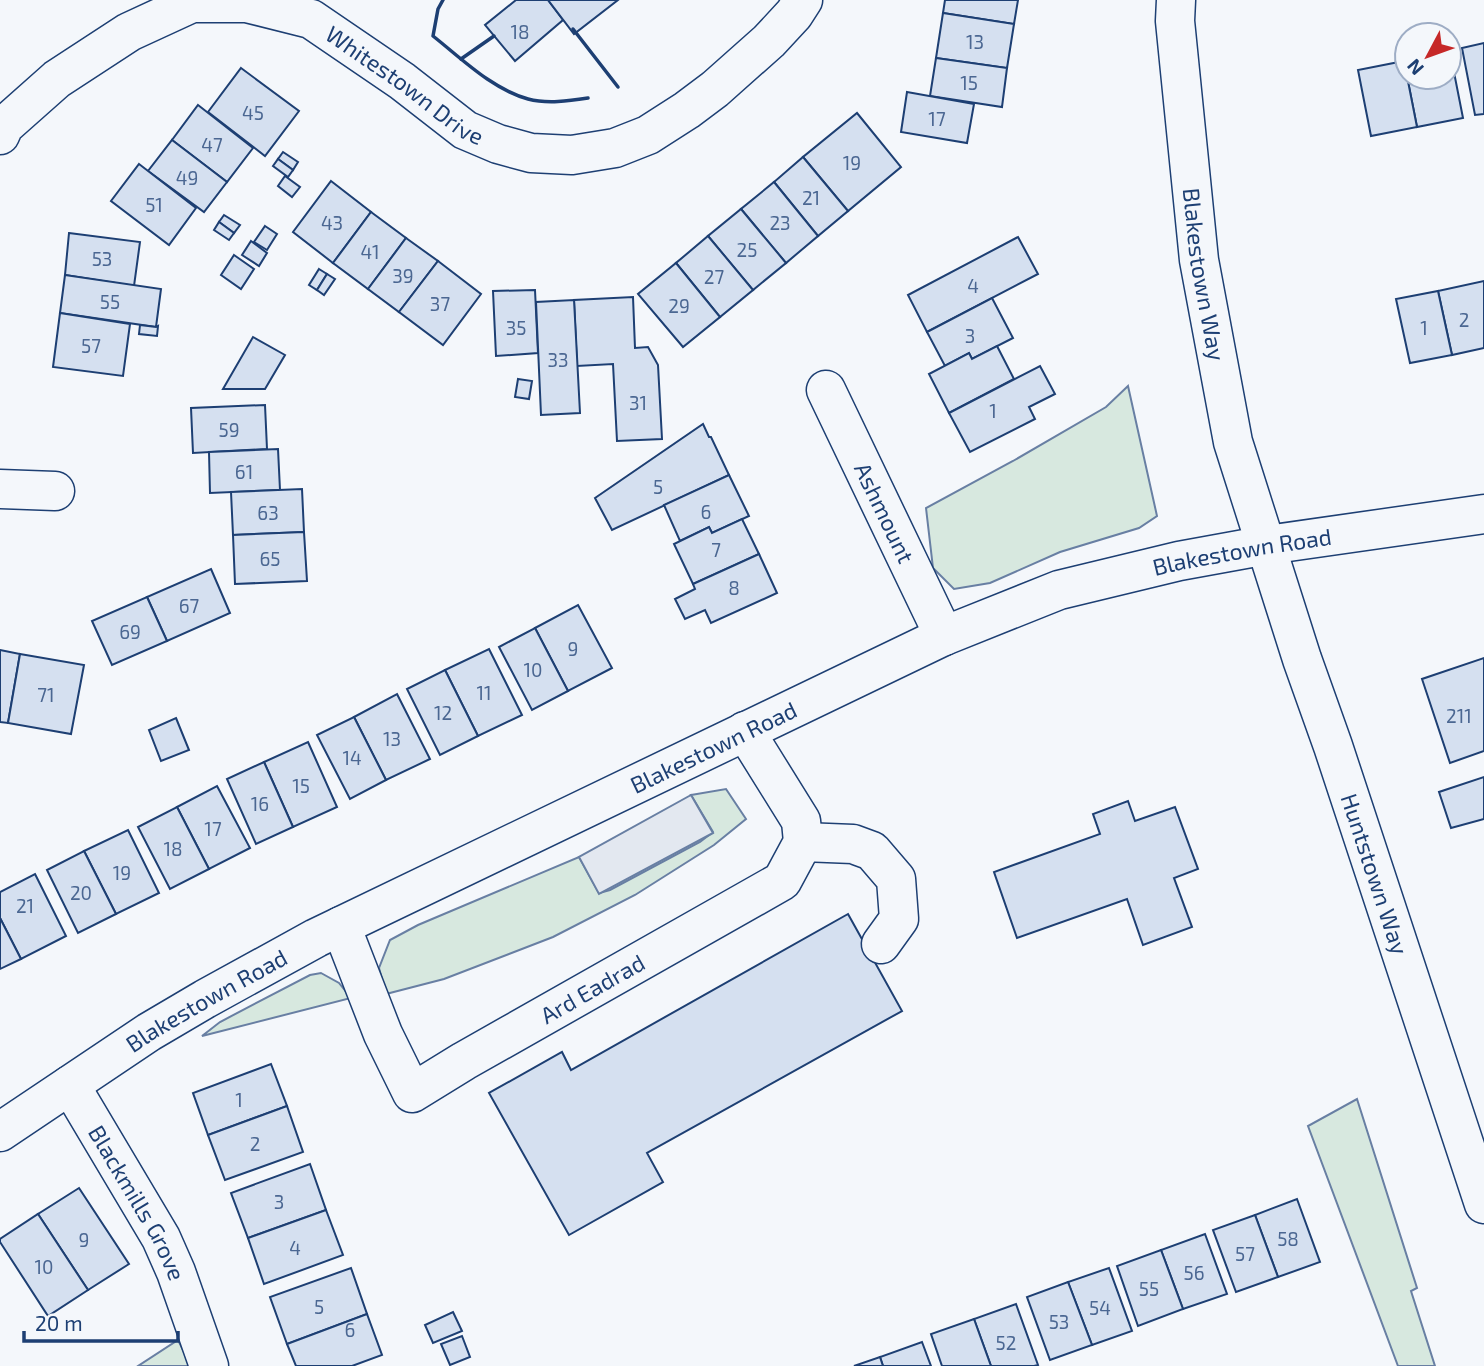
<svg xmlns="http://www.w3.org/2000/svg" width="1484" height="1366" font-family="'Exo 2',sans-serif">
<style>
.green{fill:#d7e8df;stroke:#687fa3;stroke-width:2}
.parking{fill:#e3e8f0;stroke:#687fa3;stroke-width:2}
.building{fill:#d5e0f0;stroke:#1d3f73;stroke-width:2}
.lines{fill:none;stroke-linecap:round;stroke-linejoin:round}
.minor-casing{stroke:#1d3f73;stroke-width:41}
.minor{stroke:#f4f7fb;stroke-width:38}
.wall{stroke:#1d3f73;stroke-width:3.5}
.labels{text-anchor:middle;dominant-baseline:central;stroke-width:5;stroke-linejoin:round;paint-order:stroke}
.number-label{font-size:19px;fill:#4b6792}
.street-label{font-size:23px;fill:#1d3f73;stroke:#f4f7fb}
</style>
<rect width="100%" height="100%" fill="#f4f7fb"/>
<g class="green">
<path d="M1128,386L1157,516L1139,528L1060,552L990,583L954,589L933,568L926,508L1013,461L1106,407Z"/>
<path d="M726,789L746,819L714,845L635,895L553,937L444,979L386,994L379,968L390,940L418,925L579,857L599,893L610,890L700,842L713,832L691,795Z"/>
<path d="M321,973L339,983L351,998L202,1036L220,1022L310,975Z"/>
<path d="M1357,1099L1417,1288L1411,1291L1435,1366H1398L1308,1126Z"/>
<path d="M178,1340L191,1366H138Z"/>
</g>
<path class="parking" d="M691,795L713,833L599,894L579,857Z"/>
<g class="building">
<path d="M516,0H548L563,20L515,61L485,25Z"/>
<path d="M548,0H618L574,34Z"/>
<path d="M945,0H1018L1014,24L943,13Z"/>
<path d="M943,13L1014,24L1007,68L936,58Z"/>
<path d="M1484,43V114L1475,115L1462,48Z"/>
<path d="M1450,52L1463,118L1417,127L1404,61L1407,60V77H1449Z"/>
<path d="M936,58L1007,68L1002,107L930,96Z"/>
<path d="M1404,61L1417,127L1371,136L1358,70Z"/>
<path d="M241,68L299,111L265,156L208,112Z"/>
<path d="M907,92L974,104L967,143L901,132Z"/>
<path d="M198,105L253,148L227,182L172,140Z"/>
<path d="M857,113L901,167L848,211L803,157Z"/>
<path d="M172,140L227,182L204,212L148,171Z"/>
<path d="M283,152L298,162L293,170L278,159Z"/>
<path d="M803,157L848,211L818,236L774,182Z"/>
<path d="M278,159L293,170L288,177L273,166Z"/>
<path d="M139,164L196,208L169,245L111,201Z"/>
<path d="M285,176L300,187L292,197L278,186Z"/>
<path d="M331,181L371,212L333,263L293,232Z"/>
<path d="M774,182L818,236L786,263L741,209Z"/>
<path d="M741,209L786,263L753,290L708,236Z"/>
<path d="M371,212L406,238L368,289L333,263Z"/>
<path d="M224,215L240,225L234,233L219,222Z"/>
<path d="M219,222L234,233L229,240L214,230Z"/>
<path d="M265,226L277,234L267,250L254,242Z"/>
<path d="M69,233L140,242L134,286L65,275Z"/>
<path d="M708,236L753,290L720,317L676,263Z"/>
<path d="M1018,237L1038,274L927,332L908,295Z"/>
<path d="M406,238L438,261L399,312L368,289Z"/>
<path d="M251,241L267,253L259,266L242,255Z"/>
<path d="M234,255L254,269L241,289L221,275Z"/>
<path d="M438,261L481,294L443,345L399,312Z"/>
<path d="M676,263L720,317L683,347L638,294Z"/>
<path d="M319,269L327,274L317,290L309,285Z"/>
<path d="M327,274L335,279L324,295L317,290Z"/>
<path d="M65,275L161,289L156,327L60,313Z"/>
<path d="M1484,281V348L1452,355L1438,291Z"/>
<path d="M535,290L538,353L496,356L493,291Z"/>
<path d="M1438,291L1452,355L1410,363L1396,299Z"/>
<path d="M633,297L635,348L648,347L658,365L662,439L617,441L613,364L577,366L574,300Z"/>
<path d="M992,298L1013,338L972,359L969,353L945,366L927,332Z"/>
<path d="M574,300L580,413L541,415L536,302Z"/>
<path d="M60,313L130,324L123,376L53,367Z"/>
<path d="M140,325L156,327L158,326L157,336L139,334Z"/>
<path d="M253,337L285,355L265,389H223Z"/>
<path d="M997,346L1014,379L949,413L929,374L969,353L972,359Z"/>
<path d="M1040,366L1055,394L1029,407L1035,419L970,452L949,413Z"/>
<path d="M518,379L532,381L529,399L515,397Z"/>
<path d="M265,405L267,449L193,453L191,408Z"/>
<path d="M703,424L709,437H711L729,475L612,530L595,498Z"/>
<path d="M278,449L280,490L210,493L209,452Z"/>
<path d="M729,475L749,516L712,533L709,527L680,541L664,505Z"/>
<path d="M302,489L304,532L233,535L231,492Z"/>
<path d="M742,519L759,554L693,584L674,544L709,527L712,533Z"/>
<path d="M304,532L307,581L235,584L233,535Z"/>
<path d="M759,554L777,593L711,623L705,610L685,619L675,599L695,589L693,584Z"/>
<path d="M211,569L230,613L167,641L147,597Z"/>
<path d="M147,597L167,641L112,665L92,621Z"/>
<path d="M578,605L612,668L568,691L535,628Z"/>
<path d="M535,628L568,691L532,710L499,647Z"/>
<path d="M489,649L522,715L478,736L445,670Z"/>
<path d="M0,650L20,654L8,723L0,722Z"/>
<path d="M20,654L84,665L71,734L8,723Z"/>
<path d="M1484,658V751L1450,763L1422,679Z"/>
<path d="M445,670L478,736L440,755L407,689Z"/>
<path d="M397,694L430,759L386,780L354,717Z"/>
<path d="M354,717L386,780L350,799L317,735Z"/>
<path d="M176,718L189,750L161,761L149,730Z"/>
<path d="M308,742L337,807L293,827L264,762Z"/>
<path d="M264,762L293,827L256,844L227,779Z"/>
<path d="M1484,777V819L1451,828L1439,792Z"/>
<path d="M217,786L250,848L209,869L177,807Z"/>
<path d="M1128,801L1135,821L1175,807L1198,869L1174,878L1192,927L1143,945L1127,899L1017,938L994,872L1100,834L1093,814Z"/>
<path d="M177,807L209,869L170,889L138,827Z"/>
<path d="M128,830L159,893L116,914L84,851Z"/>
<path d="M84,851L116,914L78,933L47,870Z"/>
<path d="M35,874L66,936L21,959L0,918V892Z"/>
<path d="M848,914L902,1011L647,1153L663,1182L569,1235L489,1093L562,1052L571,1070Z"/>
<path d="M0,918L21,959L0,969Z"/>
<path d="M271,1064L287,1106L208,1135L193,1093Z"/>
<path d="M287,1106L303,1152L225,1180L208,1135Z"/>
<path d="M310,1164L326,1210L248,1238L231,1193Z"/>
<path d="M79,1188L129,1264L88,1290L38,1214Z"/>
<path d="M1297,1199L1320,1262L1278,1277L1255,1215Z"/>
<path d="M326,1210L343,1255L264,1284L248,1238Z"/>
<path d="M38,1214L88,1290L48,1316L0,1242V1239Z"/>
<path d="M1255,1215L1278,1277L1236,1292L1213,1230Z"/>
<path d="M1205,1234L1227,1294L1183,1309L1161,1250Z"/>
<path d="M1161,1250L1183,1309L1138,1326L1117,1266Z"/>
<path d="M351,1268L367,1314L287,1344L270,1297Z"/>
<path d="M1109,1268L1132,1331L1092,1345L1068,1282Z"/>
<path d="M1068,1282L1092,1345L1050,1360L1027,1297Z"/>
<path d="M1016,1304L1038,1365L1034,1366H991L974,1319Z"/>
<path d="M453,1312L462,1331L433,1343L425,1325Z"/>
<path d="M367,1314L382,1355L352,1366H296L287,1344Z"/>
<path d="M974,1319L991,1366H942L931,1334Z"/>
<path d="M462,1336L470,1357L450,1365L441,1344Z"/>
<path d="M922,1342L931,1366H883L880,1357Z"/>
<path d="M880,1357L883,1366H854Z"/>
</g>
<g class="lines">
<defs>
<g id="minor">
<path id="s1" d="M1176,0L1175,21L1199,260L1233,442L1302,659L1333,746L1484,1204"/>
<path id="s2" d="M0,135L4,126L57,79L129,32L192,3H247L311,19L402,81L465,130L498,144L531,153L572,155L615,148L648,135L687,110L715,89L769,41L794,14L803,0"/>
<path id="s3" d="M826,390L944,636"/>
<path d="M0,489L55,491"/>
<path d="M803,842L853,844L872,851L896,879L899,919L881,944"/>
<path id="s4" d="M341,926L383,1034L412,1093L464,1061L782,881L803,842L801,821L745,731"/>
<path id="s5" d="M70,1085L161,1238L176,1272L209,1366"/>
<path id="s6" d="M0,1132L149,1032L205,999L316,938L944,636L1059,590L1179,561L1267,545L1484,514"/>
</g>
</defs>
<use href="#minor" class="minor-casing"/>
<use href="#minor" class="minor"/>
<g class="wall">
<path d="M443,0L438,9L433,36C462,59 492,89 528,99C547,104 569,101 588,98"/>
<path d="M573,29L618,87"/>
<path d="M461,59L494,36"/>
</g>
</g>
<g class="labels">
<g class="number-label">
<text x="520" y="31">18</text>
<text x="975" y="41">13</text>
<text x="969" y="82">15</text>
<text x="253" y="112">45</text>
<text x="937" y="118">17</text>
<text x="212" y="144">47</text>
<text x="852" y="162">19</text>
<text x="187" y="177">49</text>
<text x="811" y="197">21</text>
<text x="154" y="204">51</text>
<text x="332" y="222">43</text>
<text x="780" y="222">23</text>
<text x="747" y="249">25</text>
<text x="370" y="251">41</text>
<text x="102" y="258">53</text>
<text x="403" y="275">39</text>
<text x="714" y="276">27</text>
<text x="973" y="285">4</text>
<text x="110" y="301">55</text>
<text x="440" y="303">37</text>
<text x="679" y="305">29</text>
<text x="1464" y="319">2</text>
<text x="516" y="327">35</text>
<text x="1424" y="327">1</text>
<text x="970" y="335">3</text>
<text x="91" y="345">57</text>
<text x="558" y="359">33</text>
<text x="638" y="402">31</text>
<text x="993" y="410">1</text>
<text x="229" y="429">59</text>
<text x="244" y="471">61</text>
<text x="658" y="486">5</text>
<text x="706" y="511">6</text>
<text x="268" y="512">63</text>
<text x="716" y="549">7</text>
<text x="270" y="558">65</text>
<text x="734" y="587">8</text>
<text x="189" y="605">67</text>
<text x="130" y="631">69</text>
<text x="573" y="648">9</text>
<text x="533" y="669">10</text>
<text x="484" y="692">11</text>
<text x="46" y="694">71</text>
<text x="443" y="712">12</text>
<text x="1459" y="715">211</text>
<text x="392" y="738">13</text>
<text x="352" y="757">14</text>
<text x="301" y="785">15</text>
<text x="260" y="803">16</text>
<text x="213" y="828">17</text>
<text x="173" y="848">18</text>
<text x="122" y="872">19</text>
<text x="81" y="892">20</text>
<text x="25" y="905">21</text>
<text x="239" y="1099">1</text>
<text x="255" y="1143">2</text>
<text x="279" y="1201">3</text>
<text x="1288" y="1238">58</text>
<text x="84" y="1239">9</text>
<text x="295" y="1247">4</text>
<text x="1245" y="1253">57</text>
<text x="44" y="1266">10</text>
<text x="1194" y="1272">56</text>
<text x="1149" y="1288">55</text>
<text x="319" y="1306">5</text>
<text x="1100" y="1307">54</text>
<text x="1059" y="1321">53</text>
<text x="350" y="1329">6</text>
<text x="1006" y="1342">52</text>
</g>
<g class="street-label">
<text stroke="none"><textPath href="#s2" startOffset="472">Whitestown Drive</textPath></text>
<text stroke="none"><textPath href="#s1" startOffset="276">Blakestown Way</textPath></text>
<text stroke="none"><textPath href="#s3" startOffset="136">Ashmount</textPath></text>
<text stroke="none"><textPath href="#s6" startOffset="1379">Blakestown Road</textPath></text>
<text stroke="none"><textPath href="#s6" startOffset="812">Blakestown Road</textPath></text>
<text stroke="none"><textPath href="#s1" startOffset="901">Huntstown Way</textPath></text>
<text stroke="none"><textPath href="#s4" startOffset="390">Ard Eadrad</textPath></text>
<text stroke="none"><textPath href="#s6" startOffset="245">Blakestown Road</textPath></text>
<text stroke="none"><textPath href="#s5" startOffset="136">Blackmills Grove</textPath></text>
</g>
</g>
<g transform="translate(1428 56) rotate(229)"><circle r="33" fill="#f4f7fb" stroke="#9eadc5" stroke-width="2"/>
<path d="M0-5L12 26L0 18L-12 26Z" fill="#c62828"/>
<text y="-10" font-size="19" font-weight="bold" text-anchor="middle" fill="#1d3f73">N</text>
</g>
<path d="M24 1331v10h154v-10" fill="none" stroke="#1d3f73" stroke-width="3.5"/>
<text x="35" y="1331" font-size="21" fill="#1d3f73" stroke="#f4f7fb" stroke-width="5" paint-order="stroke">20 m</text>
</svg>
